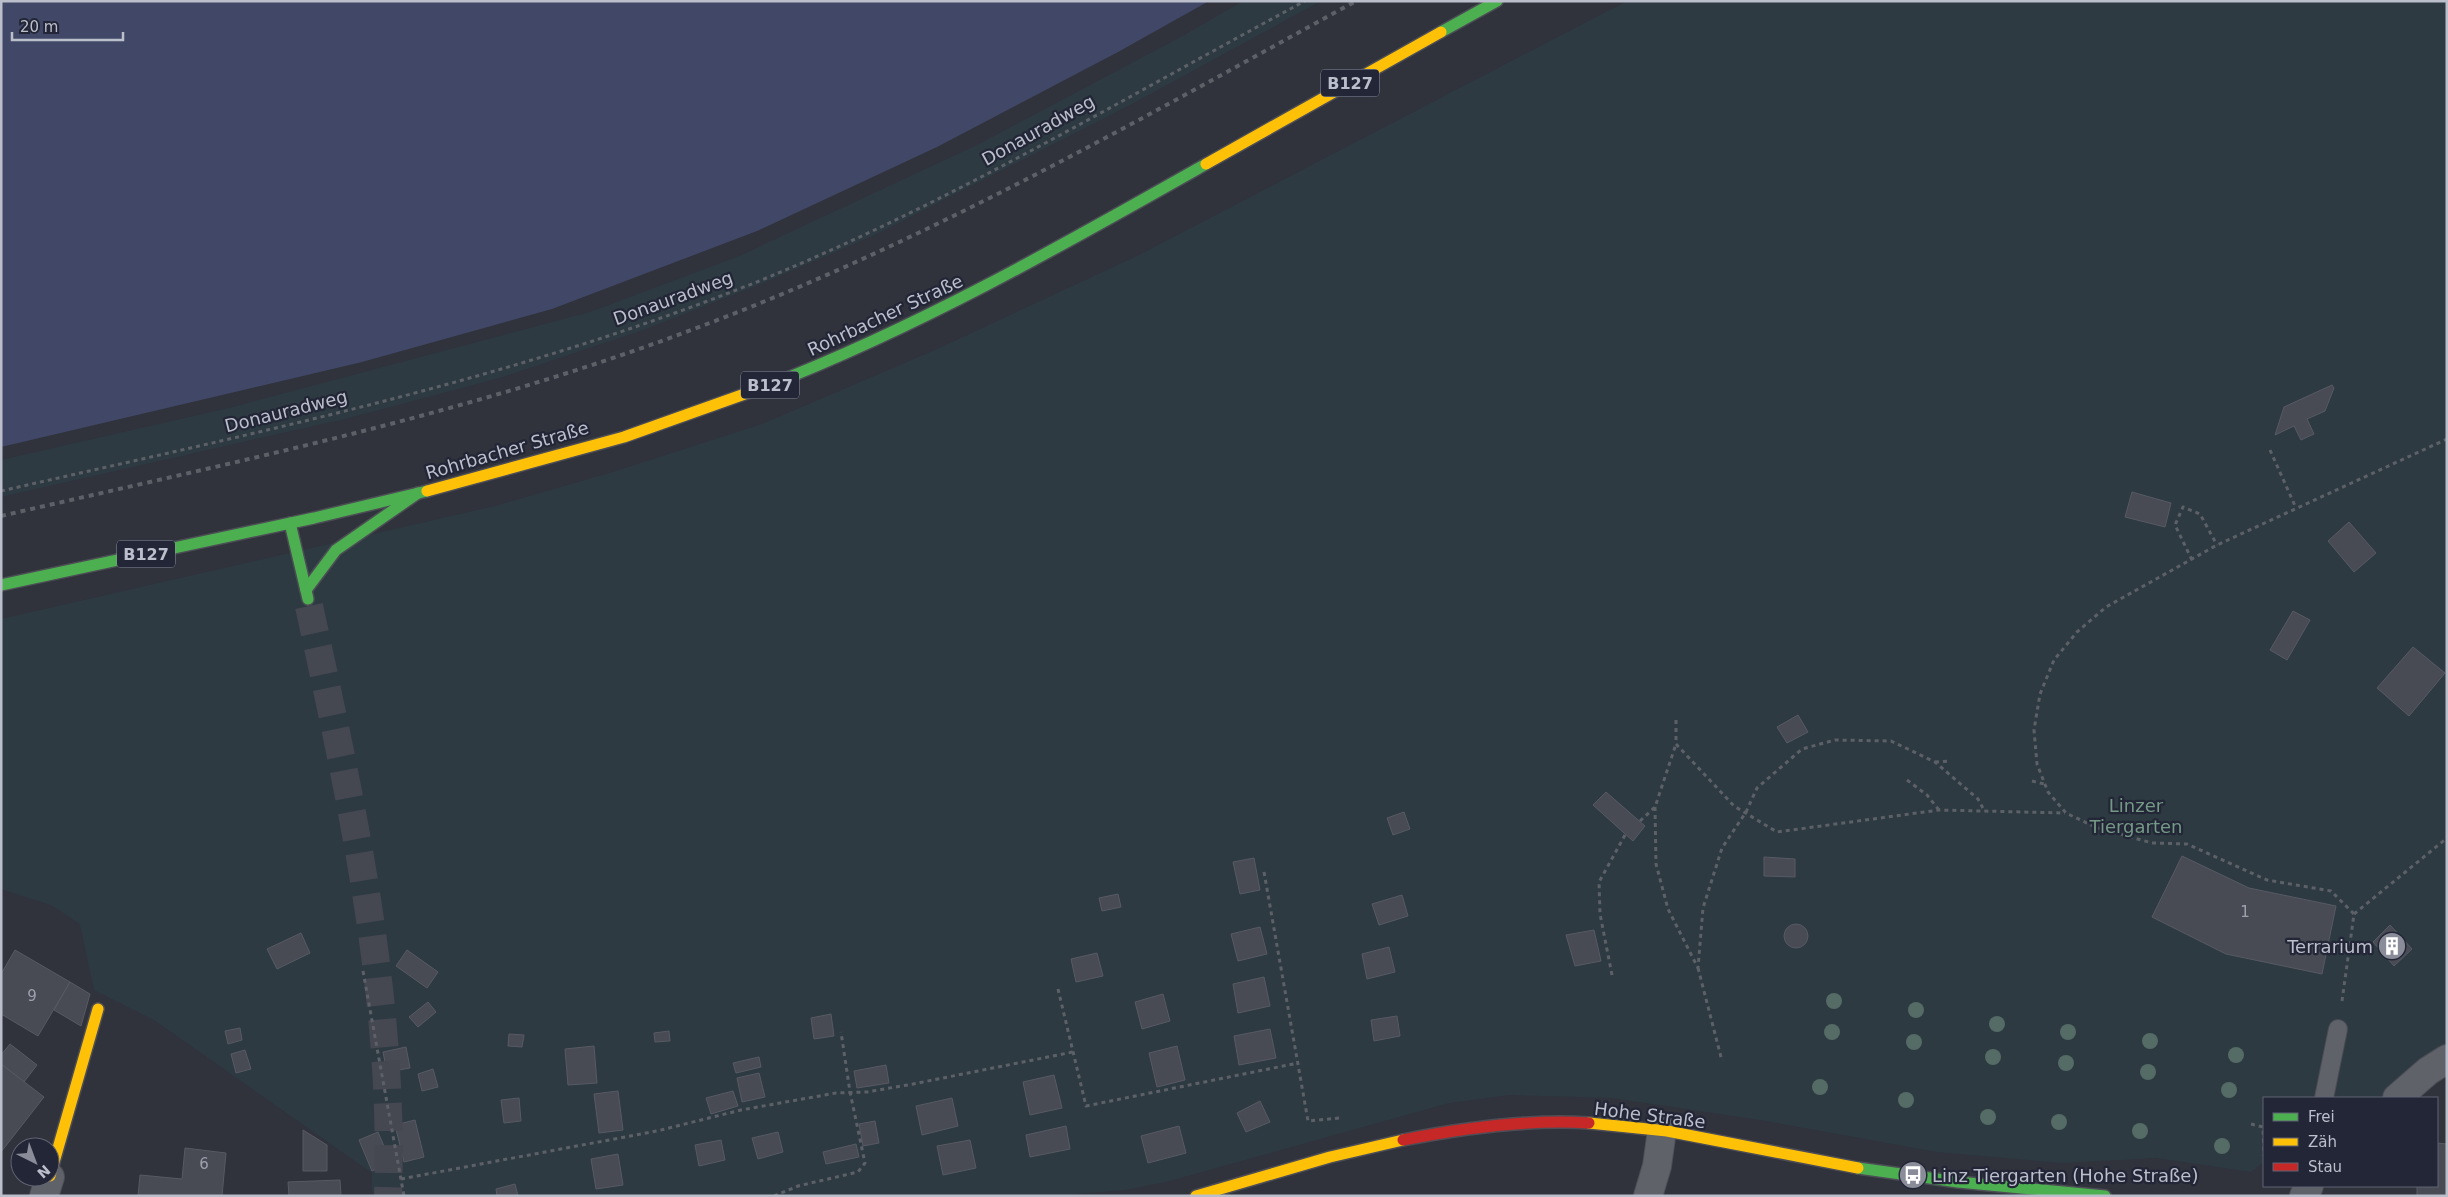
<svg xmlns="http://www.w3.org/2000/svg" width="2448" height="1197" font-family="'DejaVu Sans',sans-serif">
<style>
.green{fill:#2d3a42}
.water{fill:#414867}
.building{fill:#484b53;stroke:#585a63}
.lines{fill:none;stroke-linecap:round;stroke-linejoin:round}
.highway-tunnel{stroke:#454751;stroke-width:28;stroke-dasharray:28 14;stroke-linecap:butt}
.lane-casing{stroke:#4c4d55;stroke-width:20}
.street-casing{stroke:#4c4d55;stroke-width:30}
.fast-casing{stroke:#4c4d55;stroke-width:14}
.slow-casing{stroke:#4c4d55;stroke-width:14}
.jam-casing{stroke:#4c4d55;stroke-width:14}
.path{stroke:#5d6067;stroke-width:3;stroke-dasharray:4 4;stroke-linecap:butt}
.lane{stroke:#60626a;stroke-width:18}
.street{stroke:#60626a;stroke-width:28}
.fast{stroke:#4caf50;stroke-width:11}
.slow{stroke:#ffc107;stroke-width:11}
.jam{stroke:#c62828;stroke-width:11}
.rail{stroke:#5e6068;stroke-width:4;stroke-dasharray:5 5;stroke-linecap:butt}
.tree{fill:#556b65}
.labels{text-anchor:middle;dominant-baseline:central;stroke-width:4.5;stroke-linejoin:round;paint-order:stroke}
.number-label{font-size:15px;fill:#9ea1ad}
.shield{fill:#232637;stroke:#8d909f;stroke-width:1}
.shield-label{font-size:16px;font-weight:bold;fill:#bbbecb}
.street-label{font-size:18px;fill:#bbbecb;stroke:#232637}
.park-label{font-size:18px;fill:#749a86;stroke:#232637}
.poi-label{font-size:18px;fill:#bbbecb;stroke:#232637;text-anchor:end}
</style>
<rect width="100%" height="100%" fill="#30323c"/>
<g class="green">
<path d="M1243,1H1321L1132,104L877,234L766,282L646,329L503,377L349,418L1,497V460L229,408L590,312L737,257L977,145L1179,38Z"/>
<path d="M1627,1H2447V1042L2379,1098H2264V1162L2251,1172L2157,1158L2061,1163L1937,1152L1760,1120L1612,1098L1509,1095L1449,1103L1170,1181L1125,1190L1050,1196H376L372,1192V1173L154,1020L94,990L80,924L51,905L1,889V619L495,506L616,471L762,424L935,350L1137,256Z"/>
</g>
<path class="water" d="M1,1H1209L1118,52L937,147L757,231L552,309L362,362L1,447Z"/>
<g class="building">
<path d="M2332,385L2334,388L2325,411L2307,419L2314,434L2301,440L2294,426L2275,435L2284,407Z"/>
<path d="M2132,492L2171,503L2165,527L2125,517Z"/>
<path d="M2349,522L2376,553L2354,572L2328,541Z"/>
<path d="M2293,611L2310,620L2287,660L2270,650Z"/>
<path d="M2413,647L2445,673L2409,716L2377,688Z"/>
<path d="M1798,715L1808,732L1787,743L1777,727Z"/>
<path d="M1606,792L1645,826L1633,841L1593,805Z"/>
<path d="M1404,812L1410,829L1393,835L1387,818Z"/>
<path d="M2182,856L2249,888L2336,906L2322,974L2226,954L2152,917Z"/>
<path d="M1764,857L1795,859V877L1764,876Z"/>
<path d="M1254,858L1260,890L1240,894L1233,862Z"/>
<path d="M1118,894L1121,907L1102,911L1099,898Z"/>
<path d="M1402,895L1408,916L1379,925L1372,904Z"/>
<circle cx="1796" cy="936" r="12"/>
<path d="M2390,925L2412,949L2394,966L2373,942Z"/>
<path d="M1260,927L1267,954L1238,961L1231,934Z"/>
<path d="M1594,930L1601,961L1575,966L1566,935Z"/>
<path d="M301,933L310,953L277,969L267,949Z"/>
<path d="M1389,947L1395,972L1367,979L1362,954Z"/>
<path d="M15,950L70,982L38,1036L1,1014V974Z"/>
<path d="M407,950L438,972L427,988L396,966Z"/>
<path d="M1097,953L1103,976L1076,982L1071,959Z"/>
<path d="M1264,977L1270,1006L1238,1013L1233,984Z"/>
<path d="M70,982L90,994L81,1026L54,1010Z"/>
<path d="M1163,994L1170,1021L1142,1029L1135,1002Z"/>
<path d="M428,1002L436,1012L418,1027L409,1017Z"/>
<path d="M831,1014L834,1036L814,1039L811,1018Z"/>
<path d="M1397,1016L1400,1036L1374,1041L1371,1020Z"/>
<path d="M240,1028L242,1040L228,1044L225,1031Z"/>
<path d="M1270,1029L1276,1058L1239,1065L1234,1036Z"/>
<path d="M669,1031L670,1041L655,1042L654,1033Z"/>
<path d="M509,1034L524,1035L522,1047L508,1046Z"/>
<path d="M10,1044L37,1065L24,1082L1,1064V1055Z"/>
<path d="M594,1046L597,1083L568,1085L565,1049Z"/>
<path d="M1177,1046L1185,1080L1157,1087L1149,1053Z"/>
<path d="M406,1047L410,1068L387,1072L383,1052Z"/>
<path d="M245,1050L251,1069L236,1073L231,1054Z"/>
<path d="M759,1057L761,1067L736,1073L733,1063Z"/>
<path d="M1,1064L44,1097L1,1152Z"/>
<path d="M886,1065L889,1083L857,1088L854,1071Z"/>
<path d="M433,1069L438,1087L422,1091L418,1074Z"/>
<path d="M759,1073L765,1097L742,1102L737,1078Z"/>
<path d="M1054,1075L1062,1108L1030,1115L1023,1082Z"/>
<path d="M618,1091L623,1130L599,1133L594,1094Z"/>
<path d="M733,1091L738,1106L711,1114L706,1098Z"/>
<path d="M519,1098L521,1121L504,1123L501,1100Z"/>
<path d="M952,1098L958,1126L922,1135L916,1106Z"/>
<path d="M1260,1101L1270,1122L1246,1132L1237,1113Z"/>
<path d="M415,1120L424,1157L404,1162L395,1125Z"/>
<path d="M875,1121L879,1143L863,1146L859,1124Z"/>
<path d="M1066,1126L1070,1149L1030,1157L1026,1135Z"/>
<path d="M1179,1126L1186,1153L1148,1163L1141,1136Z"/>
<path d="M303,1130L327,1145V1171H303Z"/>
<path d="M378,1132L391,1163L372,1171L359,1140Z"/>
<path d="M778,1132L783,1152L758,1159L752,1138Z"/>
<path d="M721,1140L725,1160L699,1166L695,1145Z"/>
<path d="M970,1140L976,1168L943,1175L937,1146Z"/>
<path d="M2437,1143L2447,1144V1196H2417V1186H2437Z"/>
<path d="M856,1144L859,1157L826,1164L823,1152Z"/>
<path d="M185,1148L226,1153L222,1196H138L140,1175L182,1179Z"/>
<path d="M618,1154L623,1185L596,1189L591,1159Z"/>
<path d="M340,1180L341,1196H289L288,1182Z"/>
<path d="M515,1184L518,1196H497L496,1189Z"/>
</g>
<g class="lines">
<path class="highway-tunnel" d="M309,606C351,800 395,996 388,1196"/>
<defs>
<path id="lane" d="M2324,1098L2338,1029"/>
<g id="street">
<path d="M2397,1098L2428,1071L2447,1059"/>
<path d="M44,1196L50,1177"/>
<path d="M1648,1196L1657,1166L1662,1130"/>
<path d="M2304,1196L2309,1186"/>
</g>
<g id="fast">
<path d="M1441,32L1497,1"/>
<path d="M767,386C921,326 1063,245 1206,164"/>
<path d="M290,523L308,599"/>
<path d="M1,585L314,518L427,491"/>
<path d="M306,590L336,550L418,493"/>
<path d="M1858,1168L1958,1182L2105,1196"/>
</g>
<g id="slow">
<path d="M1206,164L1441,32"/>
<path d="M427,491L624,437L767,386"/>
<path d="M1589,1123L1667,1131L1858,1168"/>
<path d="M50,1176L98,1009"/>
<path d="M1196,1196L1330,1157L1403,1140"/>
</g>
<path id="jam" d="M1403,1140C1463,1128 1528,1119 1589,1123"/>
</defs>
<use href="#lane" class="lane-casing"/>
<use href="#street" class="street-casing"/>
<use href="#fast" class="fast-casing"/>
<use href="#slow" class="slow-casing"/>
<use href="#jam" class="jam-casing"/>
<g class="path">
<path d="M2270,450L2296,508"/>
<path d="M1,491C255,433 512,380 754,283C945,206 1124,98 1305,1"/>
<path d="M2192,560L2175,525L2183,507L2200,514L2217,545"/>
<path d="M1676,720V744L1734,806L1777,832L1939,810L2065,813"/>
<path d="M1935,762L1950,761"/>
<path d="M1907,780L1927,795L1939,810"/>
<path d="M2032,781L2044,784"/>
<path d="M1655,807L1656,864L1668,909L1698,968L1703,908L1722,848L1746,812L1757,788L1802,749L1835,740L1891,741L1935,762L1978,799L1984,810"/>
<path d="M1640,821L1655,807L1676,744"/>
<path d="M1264,872L1308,1121L1340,1118"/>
<path d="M2354,914L2447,838"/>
<path d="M1698,968L1722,1061"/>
<path d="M363,971L404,1196"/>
<path d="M1612,975L1600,914L1599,882L1625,835"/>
<path d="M1058,989L1086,1106L1298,1063"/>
<path d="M2342,1001L2354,914L2331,891L2267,880L2187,844L2152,843L2095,827L2066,813L2048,792L2037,764L2034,730L2040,694L2054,660L2077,632L2106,607L2217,545L2447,439"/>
<path d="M2251,1124L2263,1127L2264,1156"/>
<path d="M401,1179L657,1131L741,1110L836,1093L867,1092L913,1084L1073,1052"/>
<path d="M774,1196L798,1186L858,1172L865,1163L850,1092L841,1032"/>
</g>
<use href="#lane" class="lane"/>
<use href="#street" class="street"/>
<use href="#fast" class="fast"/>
<use href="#slow" class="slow"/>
<use href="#jam" class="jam"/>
<path class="rail" d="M1,516C239,461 479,412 707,324C934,238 1144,117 1356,1"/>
</g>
<g class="tree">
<circle cx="1834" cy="1001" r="8"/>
<circle cx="1916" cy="1010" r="8"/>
<circle cx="1997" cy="1024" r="8"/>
<circle cx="1832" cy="1032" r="8"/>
<circle cx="2068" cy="1032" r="8"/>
<circle cx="2150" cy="1041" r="8"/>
<circle cx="1914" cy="1042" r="8"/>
<circle cx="2236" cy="1055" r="8"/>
<circle cx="1993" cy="1057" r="8"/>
<circle cx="2066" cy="1063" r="8"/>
<circle cx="2148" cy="1072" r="8"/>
<circle cx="1820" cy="1087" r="8"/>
<circle cx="2229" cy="1090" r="8"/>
<circle cx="1906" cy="1100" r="8"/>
<circle cx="1988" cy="1117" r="8"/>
<circle cx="2059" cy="1122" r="8"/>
<circle cx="2140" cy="1131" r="8"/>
<circle cx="2222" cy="1146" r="8"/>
</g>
<defs>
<symbol id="building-disc" viewBox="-11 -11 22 22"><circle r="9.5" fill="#8a8d99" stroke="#232637"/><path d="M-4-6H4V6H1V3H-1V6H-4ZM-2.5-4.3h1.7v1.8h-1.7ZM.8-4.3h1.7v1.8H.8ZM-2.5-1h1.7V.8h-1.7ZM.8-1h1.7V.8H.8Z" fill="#fff"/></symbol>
<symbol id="bus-disc" viewBox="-11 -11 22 22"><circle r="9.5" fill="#8a8d99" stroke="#232637"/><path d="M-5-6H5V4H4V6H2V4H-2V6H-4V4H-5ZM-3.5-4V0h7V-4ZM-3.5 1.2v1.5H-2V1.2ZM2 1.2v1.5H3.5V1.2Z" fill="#fff"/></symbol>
</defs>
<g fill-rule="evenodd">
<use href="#building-disc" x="2376" y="930" width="32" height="32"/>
<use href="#bus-disc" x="1897" y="1159" width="32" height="32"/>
</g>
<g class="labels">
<g class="number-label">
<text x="2245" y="912">1</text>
<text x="32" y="996">9</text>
<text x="204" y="1164">6</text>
</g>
<g class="shield">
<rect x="1321" y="69.5" width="58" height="27" rx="4"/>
<rect x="741" y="371.5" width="58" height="27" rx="4"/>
<rect x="117" y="540.5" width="58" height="27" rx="4"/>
</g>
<g class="shield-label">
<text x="1350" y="83">B127</text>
<text x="770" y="385">B127</text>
<text x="146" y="554">B127</text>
</g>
<g class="street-label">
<text transform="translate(1038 130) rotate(-29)">Donauradweg</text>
<text transform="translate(673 298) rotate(-20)">Donauradweg</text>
<text transform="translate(885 315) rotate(-25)">Rohrbacher Straße</text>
<text transform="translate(286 411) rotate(-14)">Donauradweg</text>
<text transform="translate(507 450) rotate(-16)">Rohrbacher Straße</text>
<text transform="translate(1650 1115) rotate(7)">Hohe Straße</text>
</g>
<g class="park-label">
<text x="2136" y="805">Linzer<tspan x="2136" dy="21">Tiergarten</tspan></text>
</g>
<g class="poi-label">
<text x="2373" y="946">Terrarium</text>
<text x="1932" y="1175" text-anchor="start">Linz Tiergarten (Hohe Straße)</text>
</g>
</g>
<rect width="2448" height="1197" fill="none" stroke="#bbbecb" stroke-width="5"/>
<rect x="2263" y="1097" width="175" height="90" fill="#232637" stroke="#606372"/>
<rect x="2273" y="1113" width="25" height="8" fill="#4caf50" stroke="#606372"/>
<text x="2308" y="1122" font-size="15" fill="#bbbecb">Frei</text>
<rect x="2273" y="1138" width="25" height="8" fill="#ffc107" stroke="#606372"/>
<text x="2308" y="1147" font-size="15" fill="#bbbecb">Zäh</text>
<rect x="2273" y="1163" width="25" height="8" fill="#c62828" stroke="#606372"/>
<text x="2308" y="1172" font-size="15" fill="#bbbecb">Stau</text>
<g transform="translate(35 1162) rotate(138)"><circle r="24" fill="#232637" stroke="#606372"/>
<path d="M0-4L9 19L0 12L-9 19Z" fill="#8a8d99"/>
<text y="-8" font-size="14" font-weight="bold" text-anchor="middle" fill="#bbbecb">N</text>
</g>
<path d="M12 32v8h111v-8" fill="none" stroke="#bbbecb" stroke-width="2.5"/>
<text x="20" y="32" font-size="15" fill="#bbbecb" stroke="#232637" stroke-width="4" paint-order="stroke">20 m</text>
</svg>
